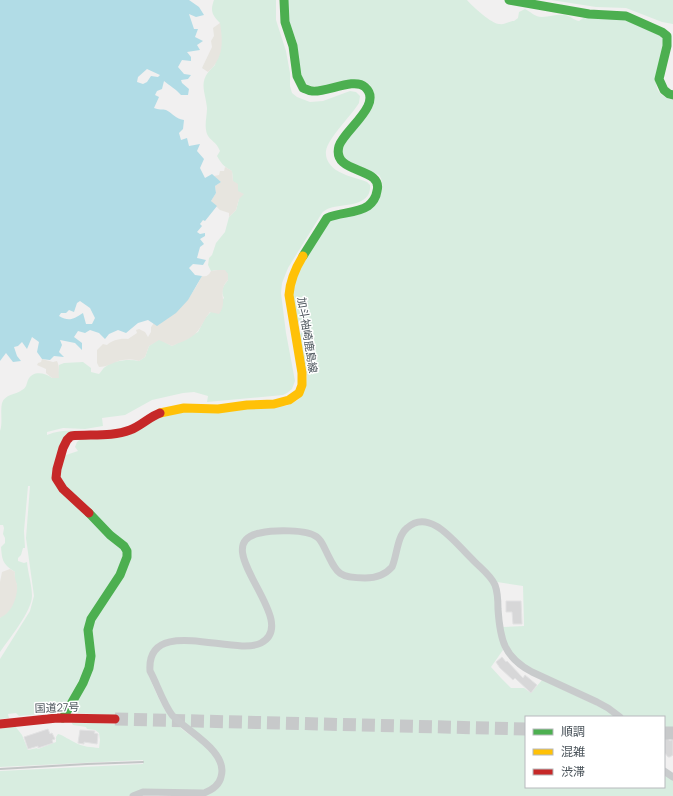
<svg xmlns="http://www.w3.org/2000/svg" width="673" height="796" font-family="Manrope,'Noto Sans JP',sans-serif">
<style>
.green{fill:#d8ede0}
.sand{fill:#e7e5df}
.water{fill:#b1dce6;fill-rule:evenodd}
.building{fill:#d7d7d8;stroke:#e2e2e3}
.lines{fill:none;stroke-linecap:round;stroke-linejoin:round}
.highway-tunnel{stroke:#c7c9ca;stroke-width:13;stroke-dasharray:13 6;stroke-linecap:butt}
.street{stroke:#c8cbcc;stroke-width:7}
.fast{stroke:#4caf50;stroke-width:9}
.slow{stroke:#ffc107;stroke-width:9}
.jam{stroke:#c62828;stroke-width:9}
.rail{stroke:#c4c6c7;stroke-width:2}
.labels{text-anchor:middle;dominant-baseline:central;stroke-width:3;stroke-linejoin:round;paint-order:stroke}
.street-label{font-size:11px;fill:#4a535a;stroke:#fff}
</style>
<rect width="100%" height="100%" fill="#f1f0f0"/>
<g class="green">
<path d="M214,0H276V20L286,51L290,73V86L292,93L297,97L310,102L323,101L350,91L356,92L360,96L359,103C351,116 328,138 326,151C325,159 330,166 336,170C345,176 357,178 367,182L370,185C372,207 343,204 330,208C326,209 324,211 322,213L288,268L282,283L281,293L286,333L295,381L292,389L287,393L283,395L207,402L208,396L194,392L183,393L152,400L125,415L102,418L103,426L85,429L63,428L47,432V435C59,430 71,430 84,431L70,434L53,476L120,546L126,557L97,606L87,665L62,712L19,716L16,713L8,714L9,718L0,719V659L30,611L34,596L26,538L30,486H28L24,531L25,548H23L21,555L18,558V561L24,563L27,562C28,573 32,585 32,596C32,611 9,639 0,652V618L17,585L14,579L15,572C3,564 2,561 1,547L5,543V538L3,534L4,528L3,525H0V431C3,422 0,412 2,403C5,394 15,395 22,390C27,387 26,385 28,380C33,370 45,373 52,378L58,372L59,365L64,363L83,362L91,368V372L99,374C101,372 103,368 105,367C114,360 129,359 139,361L145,357L149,346L159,339L172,346L198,332L205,318L224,298C220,290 223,286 228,280L218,270L211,271L208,265L209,258L212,255L216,243L225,232L229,217L236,210L239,199L238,191L233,181L232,171C224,167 221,163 217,156L220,151C216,141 210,141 207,134C204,125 207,117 207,108C205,89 197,81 215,65L220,23C212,15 210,11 214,0Z"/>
<path d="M287,0H467C472,6 492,24 499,24C505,25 509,21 514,21L518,18L519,12L525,9C531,12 535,17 542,17C550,17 557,14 565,15C571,16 573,20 579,21L586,16L626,20L661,36C673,54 636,91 673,100V735L670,730L664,732V717H624L610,706L598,700L533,670L520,662L509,650L505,642L502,627L524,626L523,586L497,582L493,586C497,607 495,629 503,650L491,667L501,678L511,688H524L531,693L542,680L607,710L616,717H526V787H664V775L673,780V796H200C209,796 218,791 222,782C236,752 193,734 177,717C166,704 160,686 153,671C150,624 222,651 247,649C254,649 261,647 267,642L263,639C237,658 144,607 147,672C153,685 160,704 169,716C173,720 177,725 182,729C195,740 229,757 217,780C212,789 203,790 194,791C176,790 143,785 129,796H0V771L143,764V760L0,767V729L15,726L22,735L28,750L37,748L38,749L56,742V737L58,734C65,736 69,740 76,743C83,747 91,747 99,748L100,740L99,733L95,730L87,729L86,727L73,725L71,722L115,724L116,726L117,714L115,715L75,713L72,709C78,693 91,679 94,662C96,648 88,635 93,622L129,564L131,558L129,548L102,523L89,508L64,486L60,480V470L63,458L66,455L78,451L75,447L77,442L83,437L126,434L134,432L151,420L183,412L191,411L214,412L250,408L286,406L298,400L302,395L306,383L307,376L299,337L301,333L307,330V325C296,324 295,319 294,309C294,301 292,292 293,284C296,268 319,236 329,222C331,220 334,218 336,217C339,215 343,215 346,215C362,212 375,210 381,193C383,186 383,181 379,175C368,170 354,168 346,159C330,142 379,115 374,94C367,62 324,96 307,84C298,78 300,62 298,52C297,47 297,40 294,35C292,29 287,24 287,18C286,12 287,6 287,0Z"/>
<path d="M551,0H673V24L662,22L626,8L596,7Z"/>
</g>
<g class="sand">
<path d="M220,23C223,42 224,58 208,72L202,68L212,47L211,41L214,36L213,28Z"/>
<path d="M225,167L232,171L233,181L238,184V191L244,194L239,199L236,210L229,217V213L220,210L211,201L216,193L215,186L221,182L214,176L219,175L220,171H224Z"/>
<path d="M218,270H225L228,274V280C216,293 229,300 219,314L210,312C205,318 202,326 197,332C191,339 181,342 172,346L159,340L149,346L145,357L139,361C131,359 124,359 116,362C110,364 106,367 99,367L97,363V350L103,344L107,345C112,340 121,338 128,339L137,333L136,330L139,329L145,332L148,337L151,332V327L154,323L158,325C180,310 189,301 202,276C207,277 209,275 211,271Z"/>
<path d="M42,359L53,362L57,361C60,367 58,372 59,378H52L46,373V369L37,365L38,363L41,362Z"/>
<path d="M10,569L15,572C14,577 16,580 17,585C18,593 14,606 8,612C6,615 2,616 0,618V582L2,572Z"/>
</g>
<path class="water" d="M0,0H189L199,7L204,15L196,17L189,14L194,29H198L195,37L203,41L197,45L200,50L187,52L191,57V61L182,60L178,67L184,74L191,75L188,79L181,80L182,83L189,89L188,95H181C176,89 170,86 164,81L162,89L157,91L155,95L159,97L154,108C158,110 163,109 166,110C174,114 174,118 184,120L183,129L179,133L181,140L187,138L189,146L200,144L197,151L204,159L200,168L205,178L212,174L221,182L215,186L216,193L211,201L217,206L205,221L203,220L200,224L202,226L197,232L200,234L205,233V236L200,239L204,244L200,247L197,258L206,260L203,265L193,264L189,268L195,275L202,276L188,300L176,313L157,326L148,320L138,323L126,333L118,330L109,334L105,339L99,333L90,330L85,333L78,331L74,337L82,343V350L75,343L60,340L62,345L59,352L64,357L54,356L50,360L42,359L37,352L39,342L32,337L27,349L22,342L18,346L14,347L17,356L21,361L13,362L6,353L0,361ZM147,69L160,75L158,77L151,76L147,82L143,84L137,82L138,77ZM80,301L90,308L95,318L92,324H86L83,313C74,319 69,322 59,316L61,313H66L69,310L74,312L77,303Z"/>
<g class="building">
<path d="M506,601H521L522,624H513L512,612H506Z"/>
<path d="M502,657L506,662L507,661L523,678L525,675L537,685L531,693L515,678L513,680L500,668L496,662Z"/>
<path d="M48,729L50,734L52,733L55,739L52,740L53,743L38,748V746L28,749L24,737Z"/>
<path d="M80,730L95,731L94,733L98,734L97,744L84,742V744L78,743Z"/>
<path d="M664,736L670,741L673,739V755L670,757H668L664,752Z"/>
</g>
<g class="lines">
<g class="highway-tunnel">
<path d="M115,719L526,729"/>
<path d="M664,733H673"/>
</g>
<g class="street">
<path d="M664,771L673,777"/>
<path d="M133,796L143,792L204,793C212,790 219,786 221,777C229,751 186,731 172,715C163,703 157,684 150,671C146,614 235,657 261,643C303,621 204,544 260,533C273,530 307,529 317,537C321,540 323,545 325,549C337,573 337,578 365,578C375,578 385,575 392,567C397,556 397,536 407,528C430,507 456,544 471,558C479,567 490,574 495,585C498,593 498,601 498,609C500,640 504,657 532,672L597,702L608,708L620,717"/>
</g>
<g class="fast">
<path d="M284,0L285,22L293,46L297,76L303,88C306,89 309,91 312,91C326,93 354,77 365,87C384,104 344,130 339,146C331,175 384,166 377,191C376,198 373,202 368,206C356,214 340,212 327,218L303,256"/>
<path d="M509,0L589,14L626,16L662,32L667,36V46L659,79L664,90L669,94L673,95"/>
<path d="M63,718L83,683L89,668L91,656L88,630L91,619L120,575L127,557V551L124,546L110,535L89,513"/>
</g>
<path class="slow" d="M160,413L184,408L218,409L247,405L274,404L289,400L299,393L302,385V373L289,295C290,280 295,269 303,256"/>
<g class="jam">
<path d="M89,513L63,489L56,478L57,469L63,448L67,440L71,436C90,434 112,437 130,430C141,426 149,417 160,413"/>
<path d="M0,724L57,718L115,719"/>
</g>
<path class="rail" d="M0,769L87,764L143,762"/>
</g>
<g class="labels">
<g class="street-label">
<text transform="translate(308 335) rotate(81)">加斗袖崎鹿島線</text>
<text transform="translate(57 707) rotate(-2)">国道27号</text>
</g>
</g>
<rect x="525" y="716" width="140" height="72" fill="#ffffff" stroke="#b7babd"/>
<rect x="533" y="729" width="20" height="6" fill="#4caf50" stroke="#b7babd"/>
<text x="561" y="736" font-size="12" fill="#4a535a">順調</text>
<rect x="533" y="749" width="20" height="6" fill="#ffc107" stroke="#b7babd"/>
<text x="561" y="756" font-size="12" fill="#4a535a">混雑</text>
<rect x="533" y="769" width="20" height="6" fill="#c62828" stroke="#b7babd"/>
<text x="561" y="776" font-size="12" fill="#4a535a">渋滞</text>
</svg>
